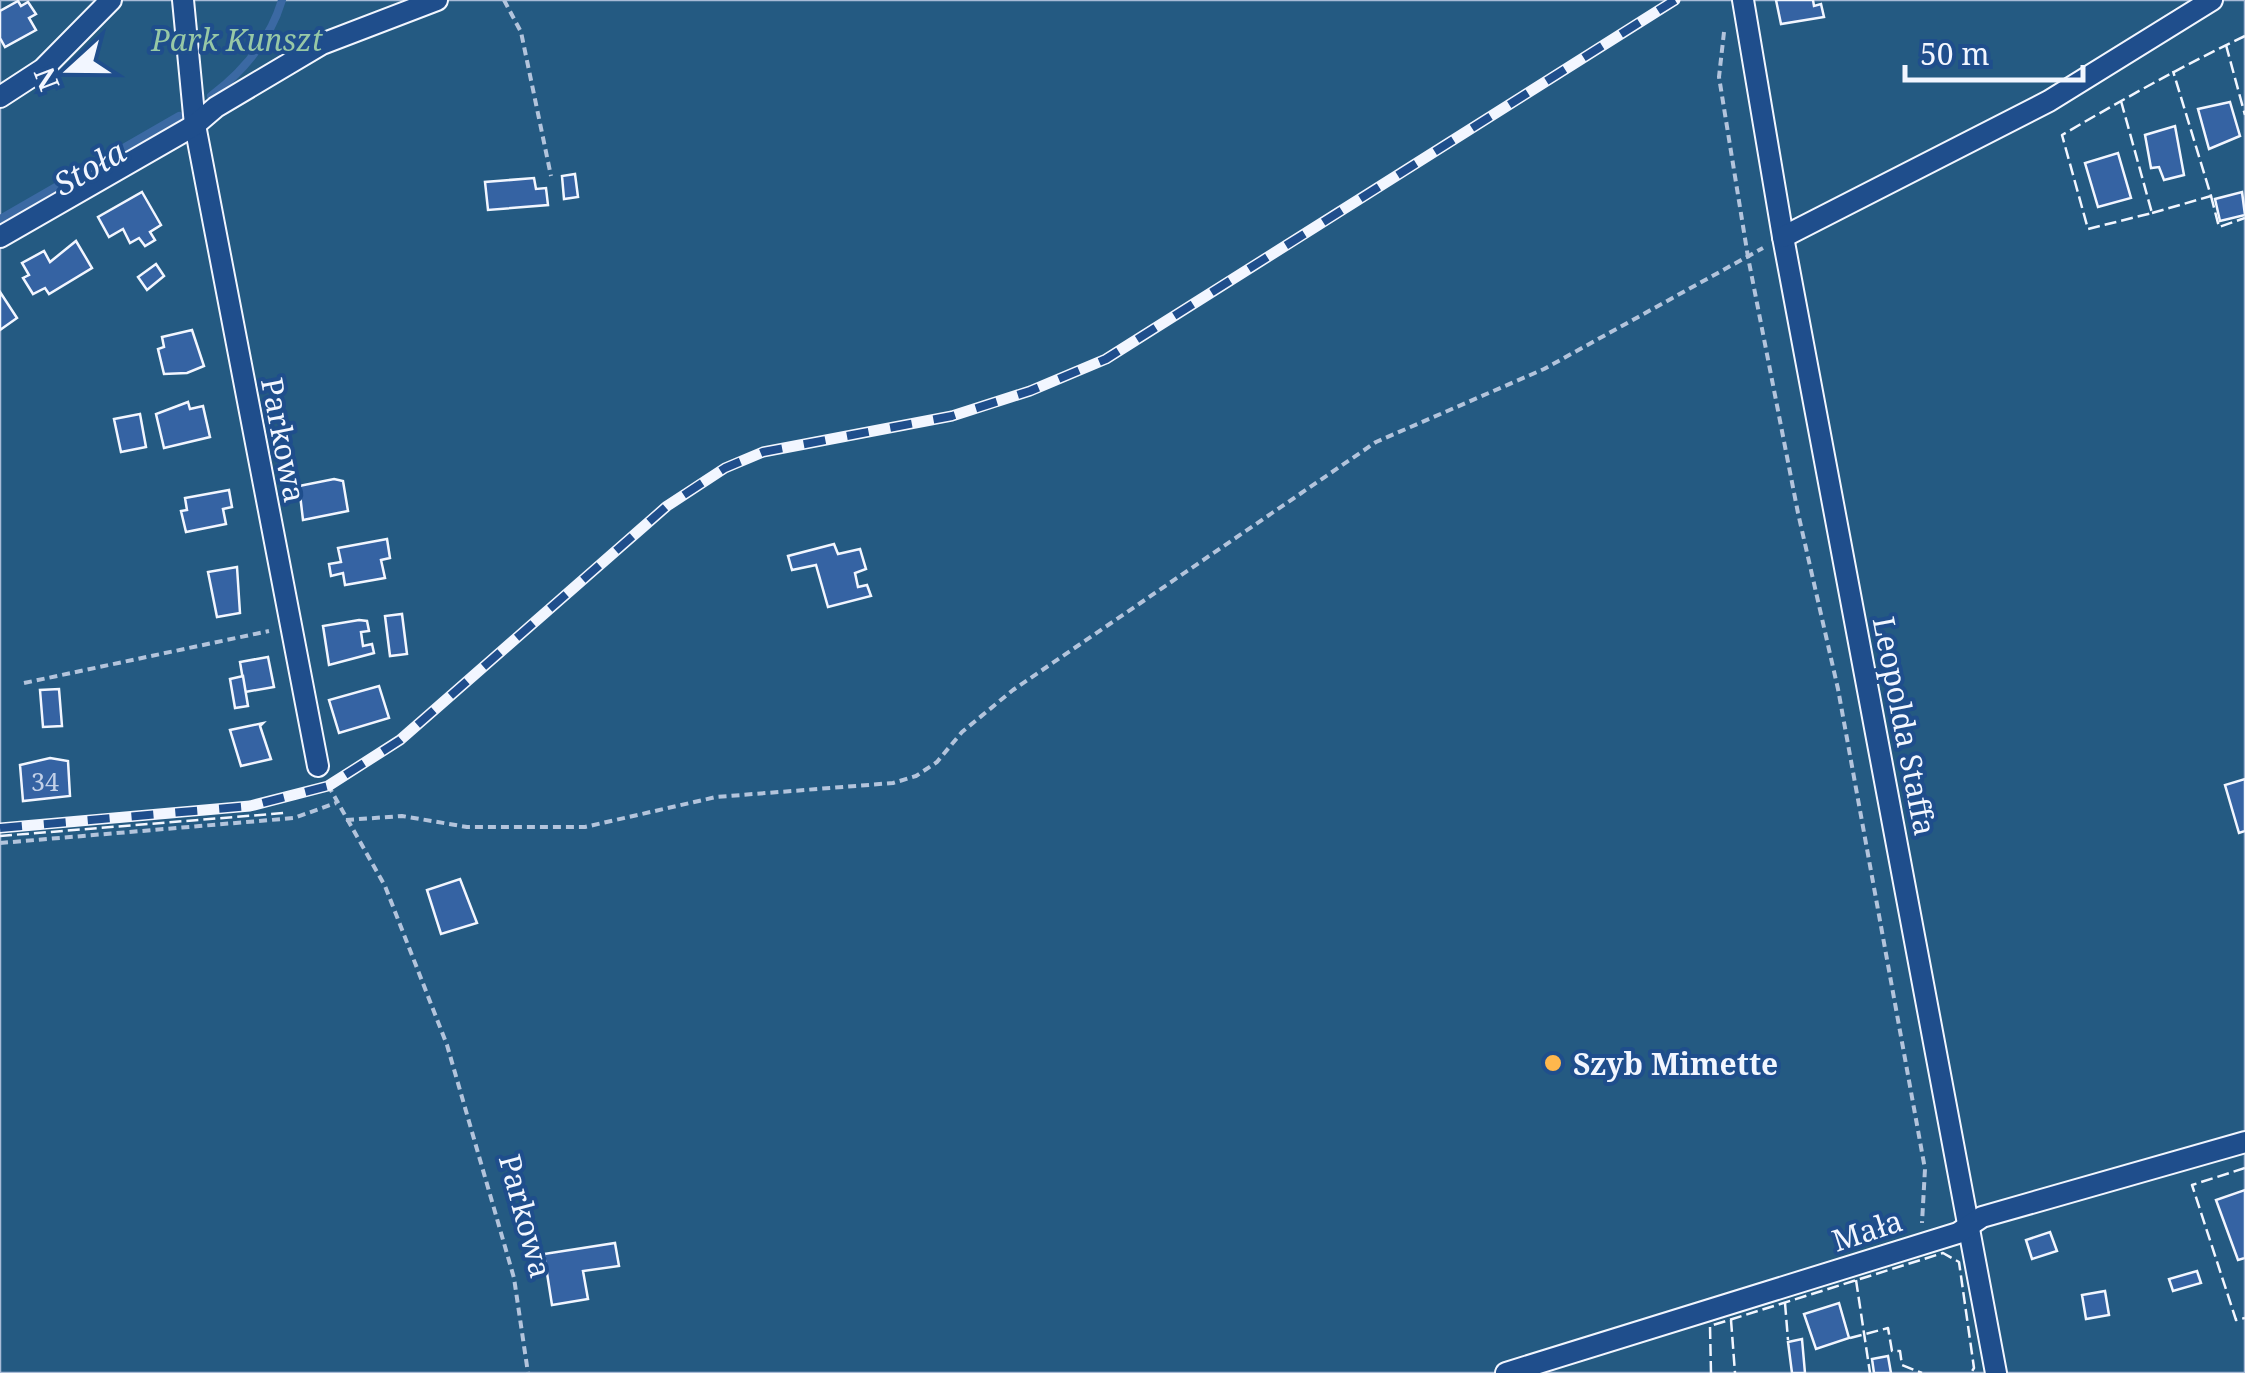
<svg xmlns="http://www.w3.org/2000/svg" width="2245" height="1373" font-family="'Noto Serif',serif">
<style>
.green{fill:#245a82;stroke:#a8bbd7;stroke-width:2.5}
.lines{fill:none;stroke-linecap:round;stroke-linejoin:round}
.stream{stroke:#3b69a3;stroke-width:8}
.building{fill:#3563a3;stroke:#f2f6ff;stroke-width:2.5}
.street-casing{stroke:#f2f6ff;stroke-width:24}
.path{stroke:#b3c4dc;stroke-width:4;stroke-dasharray:8 5;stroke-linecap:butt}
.street{stroke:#1f4e8c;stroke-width:20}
.rail-casing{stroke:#f2f6ff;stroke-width:11}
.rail{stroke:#1f4e8c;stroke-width:8;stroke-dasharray:22;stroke-linecap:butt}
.fence{stroke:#f2f6ff;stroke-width:2.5;stroke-dasharray:12 5;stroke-linecap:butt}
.poi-dot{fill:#ffb74d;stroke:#1f4e8c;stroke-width:4}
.labels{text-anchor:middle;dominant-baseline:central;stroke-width:8;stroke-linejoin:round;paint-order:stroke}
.number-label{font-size:25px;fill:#c3d1e8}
.park-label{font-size:30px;font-style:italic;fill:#97c8a6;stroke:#1f4e8c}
.street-label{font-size:30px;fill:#f2f6ff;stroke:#1f4e8c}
.poi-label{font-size:30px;font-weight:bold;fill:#f2f6ff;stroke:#1f4e8c;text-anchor:start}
.water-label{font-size:32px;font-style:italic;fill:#f2f6ff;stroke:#1f4e8c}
</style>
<rect width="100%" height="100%" fill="#1f4e8c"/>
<rect class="green" x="0" y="0" width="2245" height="1373"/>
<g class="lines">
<g class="stream">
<path d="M211,96C244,71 270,40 282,0"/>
<path d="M0,219L179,116"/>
</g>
</g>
<g class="building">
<path d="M1776,0H1813L1814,6L1821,4L1824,17L1781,24Z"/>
<path d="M18,1L21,6L28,2L36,14L29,18L36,30L5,47L0,38V11Z"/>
<path d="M2230,102L2240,136L2209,149L2198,109Z"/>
<path d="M2175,126L2184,175L2164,180L2159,167L2151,168L2145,135Z"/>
<path d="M2118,153L2131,198L2098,207L2085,163Z"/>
<path d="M575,174L578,197L564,199L562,176Z"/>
<path d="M534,178L536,189L546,188L548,205L488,210L485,182Z"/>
<path d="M142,192L161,225L150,232L155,240L145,246L139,238L130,243L123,229L109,237L98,217Z"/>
<path d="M2242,192L2245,215L2220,221L2215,199Z"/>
<path d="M76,241L92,268L49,294L45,288L33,294L23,278L29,275L22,263L44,251L50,262Z"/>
<path d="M156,264L164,276L147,290L138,277Z"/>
<path d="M0,292L17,318L0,330Z"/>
<path d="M192,330L204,366L187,373L164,374L158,349L164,347L162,337Z"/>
<path d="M188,402L190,409L203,406L210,437L164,448L156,414Z"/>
<path d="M140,414L146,447L121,452L114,419Z"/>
<path d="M334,479L343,481L348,511L303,520L299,486Z"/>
<path d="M229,490L232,507L223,509L226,524L186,532L181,511L187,510L185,498Z"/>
<path d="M387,539L390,558L381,560L385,578L345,585L343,573L331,576L329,564L341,562L338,548Z"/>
<path d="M834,544L838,554L860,549L866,569L855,573L858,587L867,585L871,596L828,607L816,565L792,570L788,556Z"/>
<path d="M237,567L240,613L217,617L208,572Z"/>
<path d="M402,614L407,654L390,656L385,616Z"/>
<path d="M359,620L367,621L369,631L361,632L363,646L372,644L374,653L329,665L323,626Z"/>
<path d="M268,657L274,687L245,692L240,662Z"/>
<path d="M243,676L248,706L235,708L230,679Z"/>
<path d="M379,686L389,718L339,733L329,700Z"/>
<path d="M59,689L62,726L43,727L40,690Z"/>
<path d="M263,723L260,726L271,759L241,766L230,730Z"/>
<path d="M50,758L68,761L70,796L23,801L20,765Z"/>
<path d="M2245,779V831L2239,833L2225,785Z"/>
<path d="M460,879L477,923L441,934L427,890Z"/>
<path d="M2245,1190V1258L2238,1260L2216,1200Z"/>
<path d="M2050,1232L2057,1251L2032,1259L2026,1240Z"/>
<path d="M615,1243L619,1266L583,1271L588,1299L552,1305L544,1254Z"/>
<path d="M2197,1271L2201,1283L2173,1291L2169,1279Z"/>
<path d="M2105,1291L2109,1315L2086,1319L2082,1295Z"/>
<path d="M1839,1303L1849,1338L1816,1349L1804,1314Z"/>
<path d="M1802,1339L1805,1373H1792L1788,1342Z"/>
<path d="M1888,1356L1891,1373H1874L1872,1359Z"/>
</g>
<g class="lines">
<defs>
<g id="street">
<path d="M183,0L195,125L318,766"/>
<path d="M1743,0L1783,237L1996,1373"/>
<path d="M0,97L43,69L111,0"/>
<path d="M0,237L195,125L216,107L322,44L437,0"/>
<path d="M1783,237L2049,101L2212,0"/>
<path d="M1506,1373L1958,1233L1982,1217L2245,1142"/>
</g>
</defs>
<use href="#street" class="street-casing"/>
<g class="path">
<path d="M504,0L521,32L551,176"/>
<path d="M1724,32L1719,77L1748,257L1798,513L1838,689L1925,1169L1922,1223"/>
<path d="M24,683L269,631"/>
<path d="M328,785L385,886L447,1045L514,1278L528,1373"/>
<path d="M346,820L402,816L467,827H585L716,797L893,783L916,776L937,762L962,732L1013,690L1376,442L1544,369L1763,248"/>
<path d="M0,843L294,818L336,803"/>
</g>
<use href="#street" class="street"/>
<defs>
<path id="rail" d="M0,828L250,806L328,786L400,740L667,506L725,468L763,452L952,416L1030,391L1106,359L1675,0"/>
</defs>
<use href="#rail" class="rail-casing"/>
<use href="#rail" class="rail"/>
<g class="fence">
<path d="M2226,45L2245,115"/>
<path d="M2121,101L2152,213L2088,229L2062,135C2122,100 2182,66 2245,36"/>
<path d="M2211,196L2219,227L2245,218"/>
<path d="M2152,213L2211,196L2173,71"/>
<path d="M0,836L284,813"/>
<path d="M2245,1168L2192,1185L2236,1320L2245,1318"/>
<path d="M1856,1280L1870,1373"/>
<path d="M1785,1303L1788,1340"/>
<path d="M1731,1320L1735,1373"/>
<path d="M1850,1338L1888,1328L1892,1351H1900L1902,1365L1922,1373"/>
<path d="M1711,1373L1710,1326L1943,1253L1959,1262L1974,1368L1971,1373"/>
</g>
</g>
<circle class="poi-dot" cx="1553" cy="1063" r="10"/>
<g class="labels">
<g class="number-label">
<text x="45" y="781">34</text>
</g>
<g class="park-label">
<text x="237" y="39">Park Kunszt</text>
</g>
<g class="street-label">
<text transform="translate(284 440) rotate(79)">Parkowa</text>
<text transform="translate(1905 726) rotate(79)">Leopolda Staffa</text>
<text transform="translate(526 1216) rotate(75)">Parkowa</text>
<text transform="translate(1867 1230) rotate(-18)">Mała</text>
</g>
<g class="poi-label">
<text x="1573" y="1063">Szyb Mimette</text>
</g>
<g class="water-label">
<text transform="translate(89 167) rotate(-30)">Stoła</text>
</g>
</g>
<g transform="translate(70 70) rotate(249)" stroke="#1f4e8c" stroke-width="8" paint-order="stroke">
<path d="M0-8L18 38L0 25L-18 38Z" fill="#f2f6ff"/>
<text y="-15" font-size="28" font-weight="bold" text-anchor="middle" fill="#f2f6ff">N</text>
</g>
<path d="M1905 65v15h178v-15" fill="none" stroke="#f2f6ff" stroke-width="5"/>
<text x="1920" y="65" font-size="30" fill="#f2f6ff" stroke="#1f4e8c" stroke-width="8" paint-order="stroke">50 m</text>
</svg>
